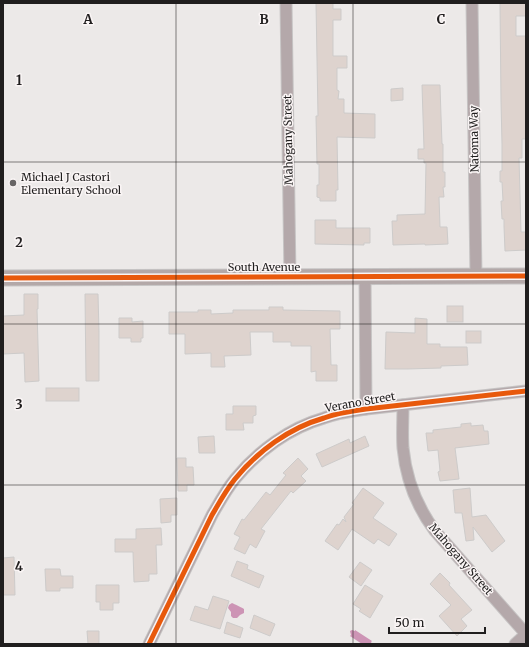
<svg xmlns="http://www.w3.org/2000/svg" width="529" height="647" font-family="Merriweather,serif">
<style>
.water{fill:#cd94b5}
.building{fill:#ded3ce;stroke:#cdcbca}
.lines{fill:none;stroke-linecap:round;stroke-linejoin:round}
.street-casing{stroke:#c6c4c4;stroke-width:13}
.secondary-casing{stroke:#c6c4c4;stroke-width:17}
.street{stroke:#b4a8aa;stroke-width:11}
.secondary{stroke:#b3a8a8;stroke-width:15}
.cycleway-casing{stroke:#faf5f5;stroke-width:8}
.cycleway{stroke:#e8590c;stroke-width:5}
.grid{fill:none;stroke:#201e1e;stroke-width:1;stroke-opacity:0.55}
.poi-dot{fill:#676565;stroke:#faf5f5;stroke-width:1.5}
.labels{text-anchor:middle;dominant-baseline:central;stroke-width:3;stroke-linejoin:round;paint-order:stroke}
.street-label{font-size:11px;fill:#201e1e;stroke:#faf5f5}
.poi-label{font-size:11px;fill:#201e1e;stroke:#faf5f5;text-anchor:start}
.grid-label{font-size:13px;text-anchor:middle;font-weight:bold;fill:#201e1e;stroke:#faf5f5;stroke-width:3;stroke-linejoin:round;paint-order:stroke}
</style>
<rect width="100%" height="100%" fill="#ece9e8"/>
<g class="water">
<path d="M232,603C234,604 243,608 244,609V613L240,615L237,618H233L231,616V612L228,608L229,605Z"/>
<path d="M352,630L355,631V630L372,641L371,642L372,644H362L350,636L351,635L350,631Z"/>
</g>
<g class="building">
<path d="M316,3H333V9H341V20H333V56H347V68H337V90L339,91L338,99H344V113L375,114V138L337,137L338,190H336V201H320V198L317,197V185H319V164H317L316,116H318Z"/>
<path d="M500,3H526V16H516V36H526V139H522V158H519L521,232H526V250L505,251L504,226V219H502L501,201H503L502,182H500V171H502V144L501,101Z"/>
<path d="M422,85H440L441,116L442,144H443V172H445V187H443L444,197H439L440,227H447L448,244L425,245V244L393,245L392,221H397V215L425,214L426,163H424V159H418V149H424Z"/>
<path d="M403,88V100L391,101V89Z"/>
<path d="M315,220H336V228H370V243H364V245L315,244Z"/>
<path d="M24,294H38V309H37L39,381L25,382L24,353L3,354V316L24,315Z"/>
<path d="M85,294H98L99,332V381H86Z"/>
<rect x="447" y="306" width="16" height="16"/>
<path d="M269,307H283V310L340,311V329H330L331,365H337V381H316V371L311,372V346H291V342H273V332H250L251,355L224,356L225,367H211V353L185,354V334H169V312H198V310H211V314L233,313V310H269Z"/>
<path d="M119,318H132V322L143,321V338H141V342H131V338H119Z"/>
<path d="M415,318L427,319V344H440V347H467L468,365L441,366V368L407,369H385L386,332L415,333Z"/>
<rect x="466" y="331" width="15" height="12"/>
<rect x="46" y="388" width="33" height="13"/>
<path d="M233,406H256V415L253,416V423H243L244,430H226V414H233Z"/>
<path d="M471,423V426L483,425L484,431H488L489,444L455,448L459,479L440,481L438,472L440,471L438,450L428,451L426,433H433V430L461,427V424Z"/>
<path d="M214,436L215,453H199L198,437Z"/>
<path d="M365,436L369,446L322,467L316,454L349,439L350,443Z"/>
<path d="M177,458H186V467H193L194,485H187V491H178Z"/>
<path d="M298,458L308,469L301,476L306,481L293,493L291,491L261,529L265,531L256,548L250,544L245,554L234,549L240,537L234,534L242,519L244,520L266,492L270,495L286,475L283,473Z"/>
<path d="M363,488L384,503L373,518L397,534L389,546L378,539L374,544L352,529L338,550L325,541L337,524L339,525L343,519L346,522L344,517L354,504L352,503Z"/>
<path d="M470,488L472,517L486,515L505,541L492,552L473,527L474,540L466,541L462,513H455L453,490Z"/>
<path d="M177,498V515H171V522L161,523L160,499Z"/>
<path d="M161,528L162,545H156L157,574H149V581L134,582L133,552H115V539H136V529Z"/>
<path d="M14,557L15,595H3V558Z"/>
<path d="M237,561L248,565L247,569L264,576L259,588L231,576Z"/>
<path d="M360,562L372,570L361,586L349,577Z"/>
<path d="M45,569H60L61,576H73V588H60V591H46Z"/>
<path d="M440,573L450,583L449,585L472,610L461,619L467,626L457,636L439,616L451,605L430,584Z"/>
<path d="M96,585H119V603H113V610H100V602H96Z"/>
<path d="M365,585L383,596L370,618L359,611L361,609L353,604Z"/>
<path d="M213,596L229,601L220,629L190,620L195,606L208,610Z"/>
<path d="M254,615L275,624L270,636L250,628Z"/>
<path d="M227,622L243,628L240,638L224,633Z"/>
<path d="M87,631H99V644H88Z"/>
</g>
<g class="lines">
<defs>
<g id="street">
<path d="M286,3L290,277"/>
<path d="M472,3L476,276"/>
<path d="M365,277L366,409"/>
<path d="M403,405C403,419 402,434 403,448C406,479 417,507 435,531L526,634"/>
<path d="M149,644L212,515C219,503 226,490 235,479C258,451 289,428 324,418C337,413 351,411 366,409L526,391"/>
<path d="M515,644L526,634"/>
</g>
<path id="secondary" d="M3,278L526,276"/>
</defs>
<use href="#street" class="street-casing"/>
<use href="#secondary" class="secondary-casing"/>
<use href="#street" class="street"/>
<use href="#secondary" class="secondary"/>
<defs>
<g id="cycleway">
<path d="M3,278L526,276"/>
<path d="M149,644L212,515C219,503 226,490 235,479C258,451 289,428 324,418C337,413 351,411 366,409L526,391"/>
</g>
</defs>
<use href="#cycleway" class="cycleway-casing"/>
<use href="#cycleway" class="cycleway"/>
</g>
<path class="grid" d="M176,3V644M353,3V644M3,162H526M3,324H526M3,485H526"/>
<circle class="poi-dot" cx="13" cy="183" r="4"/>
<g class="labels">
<g class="street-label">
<text transform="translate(474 139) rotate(-91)">Natoma Way</text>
<text transform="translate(288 140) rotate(-91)">Mahogany Street</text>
<text x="264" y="267">South Avenue</text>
<text transform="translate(360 402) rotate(-10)">Verano Street</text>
<text transform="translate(461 559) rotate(49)">Mahogany Street</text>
</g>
<g class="poi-label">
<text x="21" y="177">Michael J Castori<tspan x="21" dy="13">Elementary School</tspan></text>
</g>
</g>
<g class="grid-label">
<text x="88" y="24">A</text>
<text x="264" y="24">B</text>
<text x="441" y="24">C</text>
<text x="19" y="85">1</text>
<text x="19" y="247">2</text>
<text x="19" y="409">3</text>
<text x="19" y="571">4</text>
</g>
<rect width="529" height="647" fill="none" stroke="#201e1e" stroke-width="8"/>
<path d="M389 627v6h96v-6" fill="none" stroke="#201e1e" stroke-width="2"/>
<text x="395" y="627" font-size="12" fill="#201e1e" stroke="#faf5f5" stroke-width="3" paint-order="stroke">50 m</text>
</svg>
